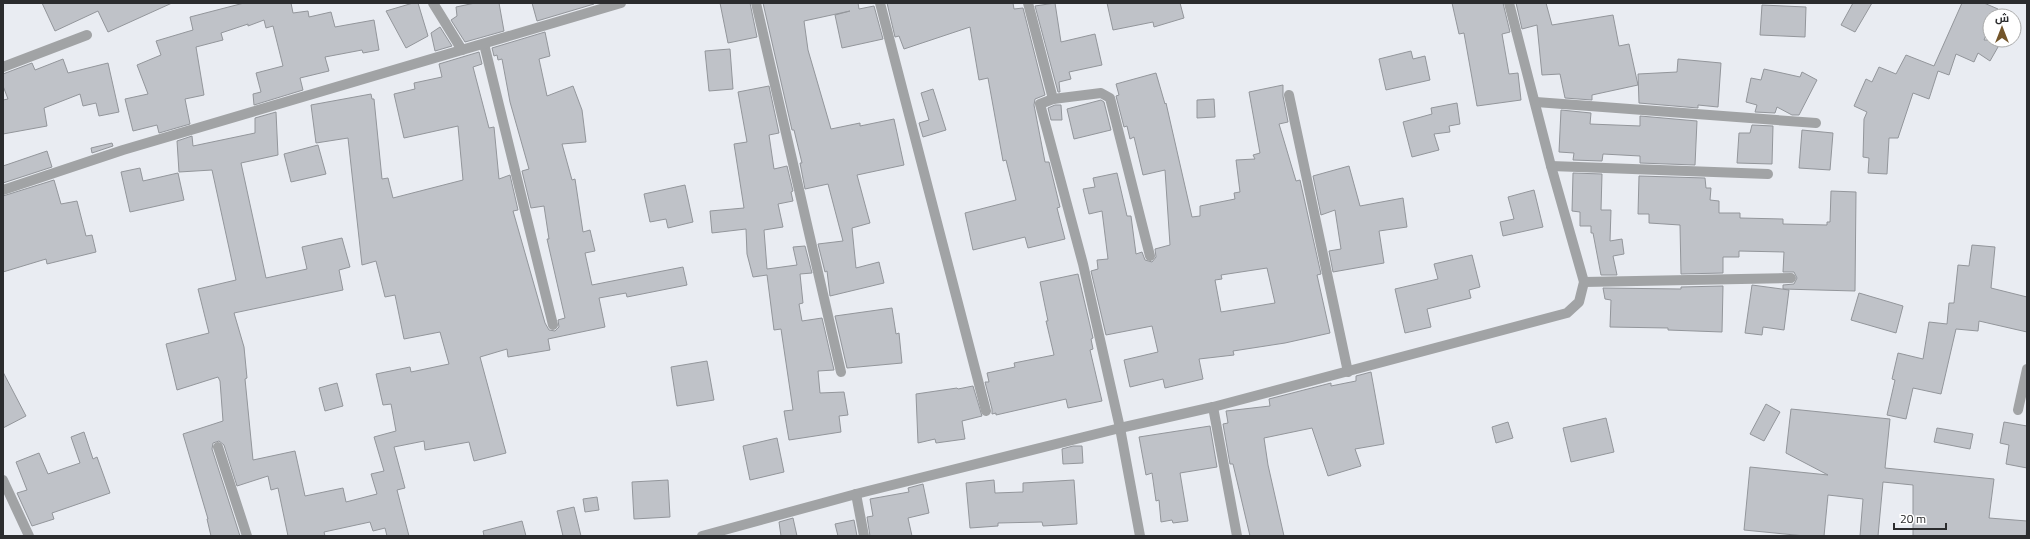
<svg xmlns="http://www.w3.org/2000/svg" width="2030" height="539" font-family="Georgia,Cairo,serif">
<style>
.building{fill:#bfc2c8;stroke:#93969b;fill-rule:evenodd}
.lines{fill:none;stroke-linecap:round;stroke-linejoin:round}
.minor{stroke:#a1a3a5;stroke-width:10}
</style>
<rect width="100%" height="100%" fill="#e9ecf2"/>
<g class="building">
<path d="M42,3H172L108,32L98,11L55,31Z"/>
<path d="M244,3H291L293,13L308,11L309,17L331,12L335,27L374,20L379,50L363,53L362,50L325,57L329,71L300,78L303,90L254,105L253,94L261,92L256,73L283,66L273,26L266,28L264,20L248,26V24L221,33L223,40L196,47L204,95L185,99L190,124L159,133L157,125L133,131L125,99L148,94L137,65L161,55L156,41L193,30L190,17Z"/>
<path d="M413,3H418L428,36L406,48L386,11Z"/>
<path d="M475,3H499L504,31L465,42L451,20L457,16L456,7Z"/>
<path d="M532,3H594V4L537,21Z"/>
<path d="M720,3H750L757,37L728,43Z"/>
<path d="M763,3H858L859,9L874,6L883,39L842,48L835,15L850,11L804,21L808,50L831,129L860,123V126L894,119L904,165L857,175L870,223L852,228L856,268L879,262L884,283L830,296L827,271L825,272L818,244L843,241L828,184L805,189L800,163H802L794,130H792Z"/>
<path d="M887,3H1013L1014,9L1023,8L1045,95L1035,99L1034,105L1045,162H1049L1060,207L1057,208L1065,239L1028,248L1025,237L973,250L965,213L1016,200L1006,160L1003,161L988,78L979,80L970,27L904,49L899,36L895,37Z"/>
<path d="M1055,3L1061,42L1095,34L1102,65L1069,72L1071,79L1059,82L1060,92H1058L1035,6Z"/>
<path d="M1107,3H1180L1184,18L1154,27L1153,22L1113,30Z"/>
<path d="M1452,3H1503L1510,32L1502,34L1509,74L1518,73L1521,100L1477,106L1464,33L1459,34Z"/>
<path d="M1516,3H1546L1552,25L1613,15L1619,46L1629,44L1638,85L1592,95V100L1565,98L1560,74L1542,75L1537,25L1522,29Z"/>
<path d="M1853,3H1872L1855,32L1841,25Z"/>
<path d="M1962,3H1984L1998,9L1995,16H1990V26L1984,40H2002L1990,61L1978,53L1974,62L1956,54L1949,75L1938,71L1929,99L1913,93L1898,138H1889L1887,174L1868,173L1869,158L1863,157L1864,119L1867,112L1854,106L1866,79L1872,82L1879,67L1896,74L1906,55L1934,66Z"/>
<path d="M1762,5L1806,7L1805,37L1760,35Z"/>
<path d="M440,27L452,46L435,51L431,33Z"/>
<path d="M545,32L550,56L539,59L547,96L573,86L582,110L586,142L562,144L572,180L575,179L583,232L590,230L595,251L585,253L592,285L683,267L687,285L627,297L626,293L599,298L605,327L548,339L550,350L508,357L507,349L480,357L506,453L474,461L469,442L425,450L424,441L394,447L405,488L397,490L409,536H387L385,528L373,531L370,522L324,532L325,536H288L278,488L271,490L268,476L237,486L224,445L219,441L213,443L212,449L240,536H211L207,519H208L183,434L223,421L220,381L218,377L177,390L166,344L209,333L198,289L236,280L212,170L179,172L177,141L192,136L193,146L255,133V118L276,112L278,155L241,163L266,278L307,269L302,247L342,238L350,267L339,270L343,290L234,313L244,347L247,378L245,379L253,460L295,451L305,496L343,488L346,502L377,494L371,474L384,471L374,437L396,431L391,404L383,405L376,374L410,367L411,372L449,364L440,332L404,339L395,295L385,297L376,261L362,265L348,138L316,143L311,105L371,94L372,99H374L382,179L388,178L393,198L463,180L458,126L404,138L394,94L415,89L414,83L442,77L439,64L479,52L482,64L473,67L489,128L494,127L499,179L510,175L518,210L513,211L545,323L549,330L555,331L559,327L558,320L565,318L547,239H549L544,206L531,208L522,171L529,169L510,102L502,59L498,60L497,55L494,56L492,48Z"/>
<path d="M730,49L733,89L709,91L705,51Z"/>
<path d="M1411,51L1413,59L1425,56L1430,80L1386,90L1379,59Z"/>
<path d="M63,59L68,73L108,63L119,112L99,116L96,103L83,106L80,94L44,108L47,126L3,134V100L8,99L3,86V74L32,63L35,70Z"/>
<path d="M1678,59L1721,63L1718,107L1698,105V108L1639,103L1638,74L1677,72Z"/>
<path d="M1764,69L1800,77L1802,72L1817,80L1799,115H1792L1777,107L1775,113L1755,112L1757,105L1746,102L1751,78L1761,80Z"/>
<path d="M1156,73L1165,104L1166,103L1192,217L1200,216V206L1235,199L1234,193L1240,192L1236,160L1255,159L1253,155L1260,153L1249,92L1283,85V96L1288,122L1279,124L1296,181L1300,180L1321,274L1317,275L1330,333L1285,343L1233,351L1234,355L1199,359L1203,379L1165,388L1163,379L1130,387L1124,360L1158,352L1152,326L1106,335L1091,271L1098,269L1097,260L1108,259L1102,211L1089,214L1083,189L1095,187L1093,178L1117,173L1127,216H1131L1136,254L1142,252L1145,260L1152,262L1156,257L1155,249L1170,245L1165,170L1143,175L1134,137L1130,139L1127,126L1124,127L1116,96L1119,95L1116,84ZM1267,268L1275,303L1221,312L1215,280L1222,279L1221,275Z"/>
<path d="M769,86L779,133L769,135L774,169L787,166L793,191L791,192L793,201L778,204L783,227L764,230L767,269L797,265L793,247L805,246L812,273L800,274L803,303L799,304L802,321L822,318L834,370L818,371L820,393L844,392L848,415L839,416L841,432L789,440L784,411L793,410L781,329L774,330L767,275L753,277L747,254L746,229L712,233L710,211L744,208L734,144L747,142L738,92Z"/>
<path d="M933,89L946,130L923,137L919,123L929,120L921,93Z"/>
<path d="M1214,99L1215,117L1197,118V100Z"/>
<path d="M1101,100L1104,102L1111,130L1074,139L1067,109Z"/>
<path d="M1457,103L1460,124L1449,126L1450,132L1434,134L1439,150L1412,157L1403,122L1432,114L1431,108Z"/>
<path d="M1055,105H1061L1062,120H1051L1048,108Z"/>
<path d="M1561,110L1591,113L1590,124L1640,126V116L1697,121L1695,165L1640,163V156L1603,154L1602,161L1573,160L1574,153L1559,152Z"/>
<path d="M1752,125L1773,126L1772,164L1737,163L1739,133H1750Z"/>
<path d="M1802,130L1833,133L1830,170L1799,168Z"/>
<path d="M112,143L113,146L92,153L91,148Z"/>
<path d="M318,145L326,174L291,182L284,154Z"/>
<path d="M47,151L52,167L3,183V166Z"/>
<path d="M1349,166L1360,206L1403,198L1407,227L1379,231L1384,263L1333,272L1329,251L1341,249L1335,210L1321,215L1313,176Z"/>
<path d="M140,168L143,181L178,173L184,200L130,212L121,172Z"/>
<path d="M1573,173L1602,174L1601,210H1611L1610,241L1622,239L1624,254L1613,256L1617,275H1601L1593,233H1591V226H1580V212L1572,211Z"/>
<path d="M1639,176L1705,178L1706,188H1711L1710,200L1719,201V213H1740V218L1783,219V224L1827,225V222H1830L1831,191L1856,192L1855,291L1783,289V285L1794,284L1797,278L1794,272H1783L1784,252L1739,251V257H1723V273L1681,274L1680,225L1649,223V214H1638Z"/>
<path d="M54,180L61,204L77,201L86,236L92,235L96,252L47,264L46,259L3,272V196Z"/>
<path d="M685,185L693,222L668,228L666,219L650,222L644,194Z"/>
<path d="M1534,190L1543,227L1503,236L1500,222L1514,219L1508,197Z"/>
<path d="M1972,245L1995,247L1991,288L2027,297V332L1979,321L1978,331L1956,329L1941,394L1913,388L1906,419L1887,415L1895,380L1892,379L1898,353L1923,359L1929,322L1947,324L1949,303H1954L1958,265L1969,266Z"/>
<path d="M1472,255L1480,287L1469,290L1471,298L1427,309L1431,327L1405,333L1395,289L1438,279L1434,264Z"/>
<path d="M1078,274L1093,338L1091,339L1093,349L1090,350L1102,401L1068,408L1066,399L996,415V413L992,414V409L985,382H989L987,373L1015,367L1014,363L1054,355L1046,321H1048L1040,282Z"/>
<path d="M1752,285L1789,290L1784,330L1763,327L1762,335L1745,333Z"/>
<path d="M1723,286L1722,332L1668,330V328L1610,327L1611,300L1605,299L1603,288L1681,289V287Z"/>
<path d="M1859,293L1903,306L1896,333L1851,320Z"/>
<path d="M892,308L896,334L899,333L902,363L847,368L835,316Z"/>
<path d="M707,361L714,400L677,406L671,367Z"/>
<path d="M3,372L26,416L3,428Z"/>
<path d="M1371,372L1384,444L1355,449L1361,466L1328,476L1312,428L1264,438L1268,465L1284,536H1250L1233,464H1230L1223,424L1228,423L1226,411L1270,406L1269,399L1331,383V386L1356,381V376Z"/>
<path d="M337,383L343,406L325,411L319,388Z"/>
<path d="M973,386L982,416L962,421L965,439L936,443L935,439L918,443L916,394L957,388L958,389Z"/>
<path d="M1766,404L1780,412L1764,441L1750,434Z"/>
<path d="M1791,409L1890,419L1885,468L1994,479L1989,518L2027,521L2026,536H1913V485L1883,482L1878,536H1860L1863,499L1828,495L1824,536H1805L1744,530L1750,467L1828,475L1786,453Z"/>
<path d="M1606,418L1614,452L1571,462L1563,428Z"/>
<path d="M1508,422L1513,438L1496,443L1492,427Z"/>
<path d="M2004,422L2027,426V468L2006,464L2009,445L2000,443Z"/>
<path d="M1210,426L1217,467L1180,473L1188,521L1173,523L1172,520L1161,522L1159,500L1156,501L1152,473L1146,475L1139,437Z"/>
<path d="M1937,428L1973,434L1970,449L1934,442Z"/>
<path d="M84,432L93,459L97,457L110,493L52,513L54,519L32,526L17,493L27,490L16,462L39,453L48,474L80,463L71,437Z"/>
<path d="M777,438L784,472L750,480L743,446Z"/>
<path d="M1073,446H1082L1083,463L1063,464L1062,449Z"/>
<path d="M668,480L670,517L634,519L632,482Z"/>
<path d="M994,480L995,493L1023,492V483L1074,480L1077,524L1043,526L1042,522L998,523V526L970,528L966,483Z"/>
<path d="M923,484L929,513L908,518L912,536H870L867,517L873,516L870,499L909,492L908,488Z"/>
<path d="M597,497L599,510L585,512L583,499Z"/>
<path d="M574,507L581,536H563L557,511Z"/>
<path d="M793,518L797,536H781L779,522Z"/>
<path d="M854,520L857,536H838L835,524Z"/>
<path d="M522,521L526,536H484L483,531Z"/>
</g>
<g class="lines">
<g class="minor">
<path d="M433,3L462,50"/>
<path d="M756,3L841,372"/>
<path d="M880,3L986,411"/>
<path d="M1028,3L1053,99L1101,93L1110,98L1150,256"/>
<path d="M484,44L553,325"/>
<path d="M3,67L87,35"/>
<path d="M1289,95L1348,372"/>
<path d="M1053,99L1040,104L1083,264L1120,428L1140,536"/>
<path d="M1536,102L1816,123"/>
<path d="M1551,166L1768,174"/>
<path d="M3,190L123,150L621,3"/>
<path d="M1584,282L1791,278"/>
<path d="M1213,407L1237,536"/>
<path d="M2018,410L2027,369"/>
<path d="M218,447L247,536"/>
<path d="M3,480L29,536"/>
<path d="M856,494L864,536"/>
<path d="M702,536L856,494L1120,428L1213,407L1567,313L1579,302L1584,282L1551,166L1509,3"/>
</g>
</g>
<rect width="2030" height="539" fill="none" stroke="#2b2c2e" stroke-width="8"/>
<g transform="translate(2002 28)"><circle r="19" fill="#ffffff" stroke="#aaabab"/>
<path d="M0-3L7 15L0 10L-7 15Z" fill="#73552a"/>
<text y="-6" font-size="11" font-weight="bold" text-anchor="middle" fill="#2b2c2e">ش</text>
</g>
<path d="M1894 523v6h52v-6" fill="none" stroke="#2b2c2e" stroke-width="2"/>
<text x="1900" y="523" font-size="12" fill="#2b2c2e" stroke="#ffffff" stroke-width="3" paint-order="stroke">20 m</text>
</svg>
